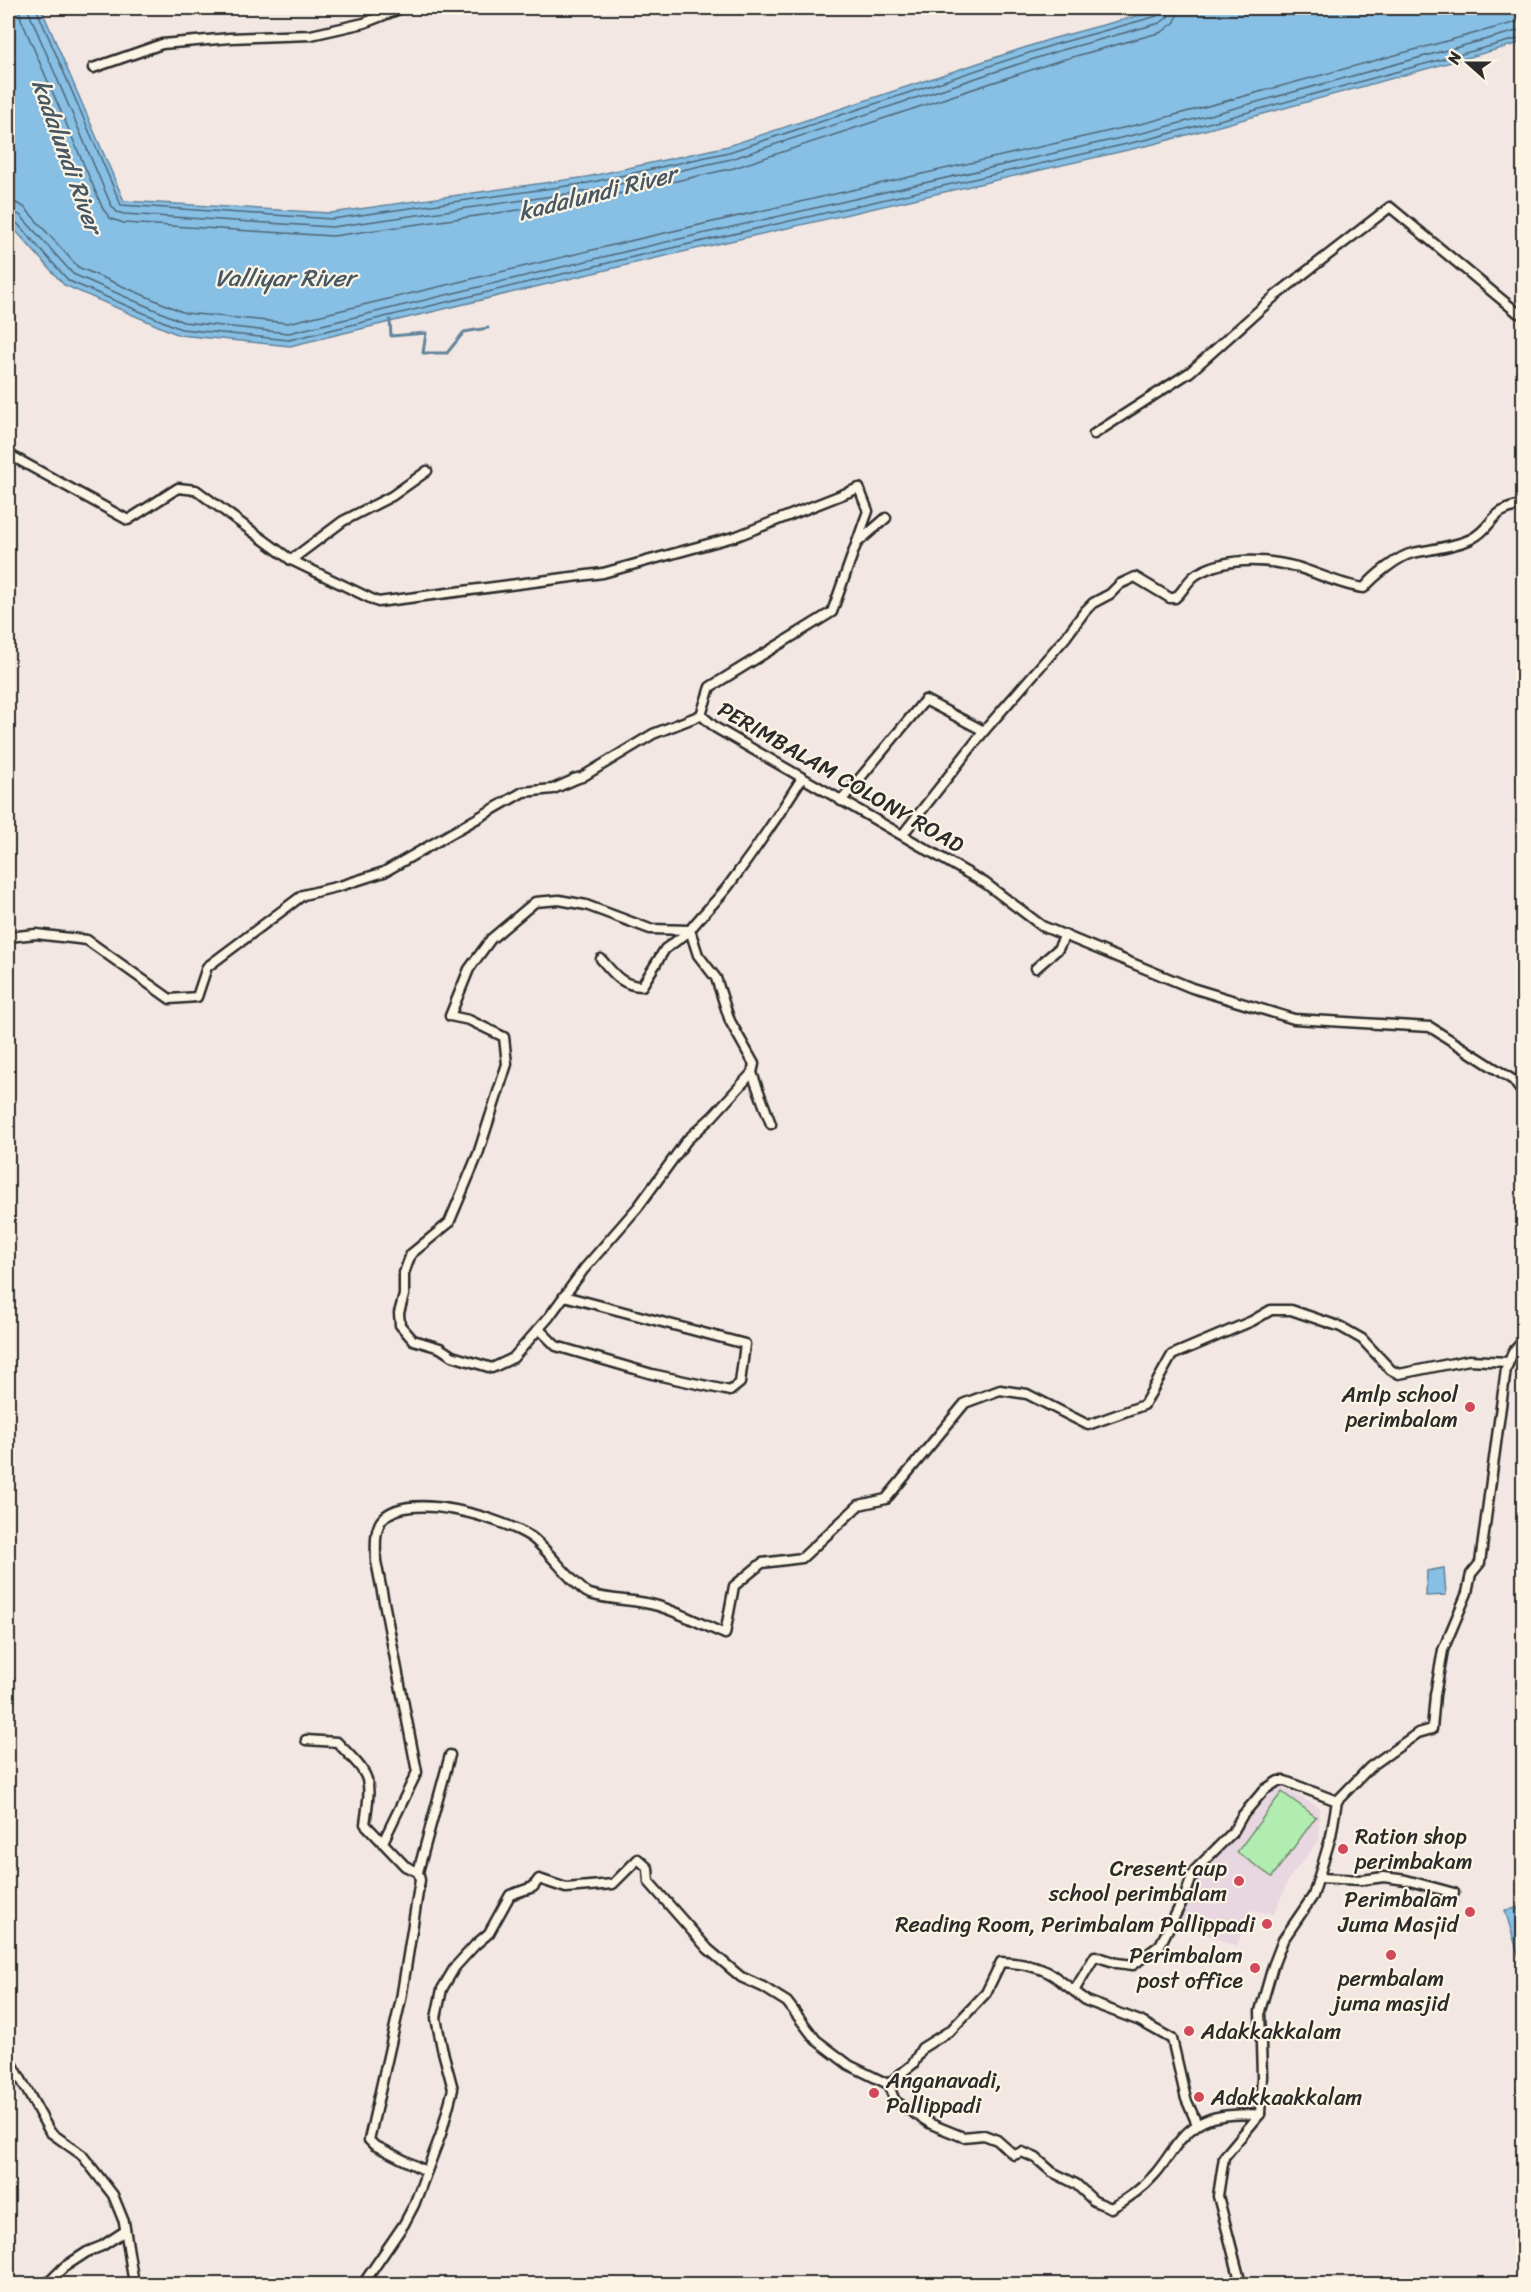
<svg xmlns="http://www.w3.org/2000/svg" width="1531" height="2292" font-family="Sriracha,sans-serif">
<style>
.built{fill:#e8d6e0}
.green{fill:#b1ecb1;stroke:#6e8c6e;stroke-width:1.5}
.water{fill:#87bfe5;stroke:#62849b;stroke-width:1.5}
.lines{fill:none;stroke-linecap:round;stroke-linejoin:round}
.shore{stroke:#506675;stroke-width:1.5}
.stream{stroke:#62849b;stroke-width:3}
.street-casing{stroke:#2b2b2b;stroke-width:13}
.street{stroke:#fcf5e5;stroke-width:8}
.poi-dot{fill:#d1495b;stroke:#fcf5e5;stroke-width:2}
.labels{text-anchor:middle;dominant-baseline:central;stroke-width:4.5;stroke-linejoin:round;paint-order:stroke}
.street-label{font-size:22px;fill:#2b2b2b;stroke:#fcf5e5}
.poi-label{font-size:22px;fill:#2b2b2b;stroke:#fcf5e5;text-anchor:end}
.water-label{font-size:24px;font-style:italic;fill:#475763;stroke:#fcf5e5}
</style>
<rect width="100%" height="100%" fill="#f3e7e3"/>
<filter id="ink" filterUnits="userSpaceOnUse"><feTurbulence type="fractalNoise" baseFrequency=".0167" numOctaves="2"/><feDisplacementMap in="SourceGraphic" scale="12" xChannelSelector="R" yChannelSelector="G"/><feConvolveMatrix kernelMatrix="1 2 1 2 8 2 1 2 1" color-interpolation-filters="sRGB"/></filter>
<g filter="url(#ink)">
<path class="built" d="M1278,1785L1319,1807V1841L1289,1878L1274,1914L1250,1910L1237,1946L1176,1923L1199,1868L1243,1826Z"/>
<path class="green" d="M1282,1792L1316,1817L1272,1877L1237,1852Z"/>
<g class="water">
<path d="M8,8H41L124,201L331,213L587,177L728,146L1051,39L1166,8H1523L1524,42L1154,144L639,262L290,346L179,335L64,285L8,222Z"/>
<path d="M1444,1568L1446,1595L1426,1596L1427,1571Z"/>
<path d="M1523,1907H1524L1523,1970L1505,1910Z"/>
</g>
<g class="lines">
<g class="shore">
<path d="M19,8L21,19L103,209L111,219L124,223L333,236L591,200L734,168L1058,61L1162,32L1175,22L1179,8"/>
<path d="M28,8L30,15L111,205L117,212L124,214L332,227L589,191L731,159L1055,52L1160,23L1168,17L1170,8"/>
<path d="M36,8L121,205L332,219L588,183L729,152L1053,45L1157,16L1161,13L1162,8"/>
<path d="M8,202L16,203L24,207L78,267L185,313L288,323L634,240L1149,122L1524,20"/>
<path d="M8,211L20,215L73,274L183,322L289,333L636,249L1151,131L1524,29"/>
<path d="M8,218L14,220L69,281L181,329L289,340L637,256L1153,138L1524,37"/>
</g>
<path class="stream" d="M390,320L391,336L426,333L423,353H447L464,332L488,328"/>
<defs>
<g id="street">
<path d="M93,68L162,44L230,38L311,35L364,23L402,8"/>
<path d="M1094,434L1190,372L1275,296L1390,207L1518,313H1524"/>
<path d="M8,454L128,520L178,488L196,490L291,560L378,602L603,573L737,536L859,488L868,511L832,612L710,687L701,715L716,728L985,883L1042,926L1192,988L1294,1019L1430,1027L1513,1080L1524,1095"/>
<path d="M857,543L886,518"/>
<path d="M291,560L343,521L392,496L427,471"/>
<path d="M574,779L582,777L653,734L701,715"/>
<path d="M841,801L925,700L984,731"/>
<path d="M903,834L984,731L1066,637L1085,611L1093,603L1110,594L1120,584L1135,577L1170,598H1175C1184,591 1187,580 1197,574C1227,557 1265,559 1297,567C1320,574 1340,585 1364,588C1373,577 1398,556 1413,553C1431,549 1454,547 1471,539C1496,526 1487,510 1524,505"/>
<path d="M690,930L650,929L586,905L559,900L535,902L491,939L469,969L450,1016L469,1020L504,1037L507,1064L478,1154L449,1223L411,1254L404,1273V1295L399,1313L400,1325L413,1340L440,1348L452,1356L492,1368L513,1358L549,1317L584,1269L638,1207L687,1140L712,1117L752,1073L754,1064L730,1021L716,978L698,955L690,930C702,914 717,901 729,885C755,850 779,815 802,778"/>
<path d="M8,937L36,934L87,940L170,999L197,997L207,967L303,895L340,886L384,872L523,792L553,789L578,778"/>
<path d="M601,959C614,974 622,986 642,986L665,949L690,931"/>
<path d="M1036,968L1058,949L1065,935"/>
<path d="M752,1073L771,1124"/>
<path d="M539,1329L556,1346L652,1374L730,1391L740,1383L745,1344L564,1296"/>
<path d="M306,1740L337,1742C371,1777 372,1775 365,1824L405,1866L418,1872"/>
<path d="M383,1842L417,1772L376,1561C376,1549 374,1532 381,1521C405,1488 504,1519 531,1537C547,1548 576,1589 590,1594C612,1601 636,1599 658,1606C681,1613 703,1625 725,1634L734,1586L762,1563L802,1558L859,1505L886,1499L965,1403L1000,1390L1027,1394L1088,1425L1144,1405L1172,1355L1252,1321L1271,1310H1291L1341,1327L1362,1339L1391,1370L1399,1374L1469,1360L1508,1362"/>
<path d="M1319,1878L1362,1880L1384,1877L1406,1880L1454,1893"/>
<path d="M1074,1991L1087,2001L1140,2021L1172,2039L1186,2099L1197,2124"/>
<path d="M8,2056L50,2132L82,2155L113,2195L124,2222L134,2284"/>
<path d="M888,2084L913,2064L922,2048L951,2030L986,1993L1001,1962C1018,1963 1040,1966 1054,1976C1061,1981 1067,1986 1074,1991L1095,1956L1117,1963L1133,1965L1160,1945L1185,1896L1194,1871L1233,1832L1242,1816L1264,1790L1278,1781H1285L1337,1801"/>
<path d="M888,2084L895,2101L931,2124L963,2137L984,2135L997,2140L1014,2155L1022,2152L1036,2158L1052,2172L1076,2184L1094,2201L1111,2208C1126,2200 1143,2188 1155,2174C1169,2158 1178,2137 1197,2125C1215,2113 1239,2115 1260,2114"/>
<path d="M426,2171L374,2145L369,2140L401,1999L420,1880L418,1872L450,1755"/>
<path d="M47,2284L64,2267L87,2252L102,2246L125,2231"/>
<path d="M363,2284L404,2224L414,2205L441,2134L453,2089L442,2048L436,2018L442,1989L455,1967L475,1945L489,1933L510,1895L533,1887L539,1879L566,1888L613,1884L638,1859L648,1868L649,1882L708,1949L741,1977L763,1987L787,2002L816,2040L849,2065L888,2084"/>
<path d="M1241,2284L1218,2196L1224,2157L1260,2114L1262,2076L1260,2011L1273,1966L1283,1940L1313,1896L1331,1836L1337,1801L1370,1767L1418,1733L1432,1729L1435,1695L1443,1650L1467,1593L1471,1574L1480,1563L1506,1369L1513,1352L1524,1340"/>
</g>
</defs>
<use href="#street" class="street-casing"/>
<use href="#street" class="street"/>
</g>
</g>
<g class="poi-dot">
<circle cx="1470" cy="1407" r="6"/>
<circle cx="1343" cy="1849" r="6"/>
<circle cx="1239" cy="1881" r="6"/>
<circle cx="1470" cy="1912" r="6"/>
<circle cx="1267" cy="1924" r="6"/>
<circle cx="1391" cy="1955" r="6"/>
<circle cx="1255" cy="1968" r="6"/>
<circle cx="1189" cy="2031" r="6"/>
<circle cx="874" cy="2093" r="6"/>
<circle cx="1199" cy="2097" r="6"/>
</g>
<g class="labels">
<g class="street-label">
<text transform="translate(841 777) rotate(30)">PERIMBALAM COLONY ROAD</text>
</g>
<g class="poi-label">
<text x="1458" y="1394">Amlp school<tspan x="1458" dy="25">perimbalam</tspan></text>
<text x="1355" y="1836" text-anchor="start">Ration shop<tspan x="1355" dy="25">perimbakam</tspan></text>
<text x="1227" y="1868">Cresent aup<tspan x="1227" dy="25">school perimbalam</tspan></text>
<text x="1458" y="1899">Perimbalam<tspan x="1458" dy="25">Juma Masjid</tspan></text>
<text x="1255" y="1924">Reading Room, Perimbalam Pallippadi</text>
<text x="1243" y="1955">Perimbalam<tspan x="1243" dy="25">post office</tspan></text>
<text x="1391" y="1978" text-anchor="middle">permbalam<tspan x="1391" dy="25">juma masjid</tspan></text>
<text x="1201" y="2031" text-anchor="start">Adakkakkalam</text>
<text x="886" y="2080" text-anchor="start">Anganavadi,<tspan x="886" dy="25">Pallippadi</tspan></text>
<text x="1211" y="2097" text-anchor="start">Adakkaakkalam</text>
</g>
<g class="water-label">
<text transform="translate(67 156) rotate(70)">kadalundi River</text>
<text transform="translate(597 193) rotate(-14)">kadalundi River</text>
<text x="285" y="278">Valliyar River</text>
</g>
</g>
<rect width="1531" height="2292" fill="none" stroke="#fcf5e5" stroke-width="30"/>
<rect x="15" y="15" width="1501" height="2262" fill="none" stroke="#2b2b2b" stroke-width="2" filter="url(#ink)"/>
<g transform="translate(1468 63) rotate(291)" stroke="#fcf5e5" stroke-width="4.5" paint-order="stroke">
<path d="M0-4.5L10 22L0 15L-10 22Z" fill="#2b2b2b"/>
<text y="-9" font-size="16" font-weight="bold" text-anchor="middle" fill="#2b2b2b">N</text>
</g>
</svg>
